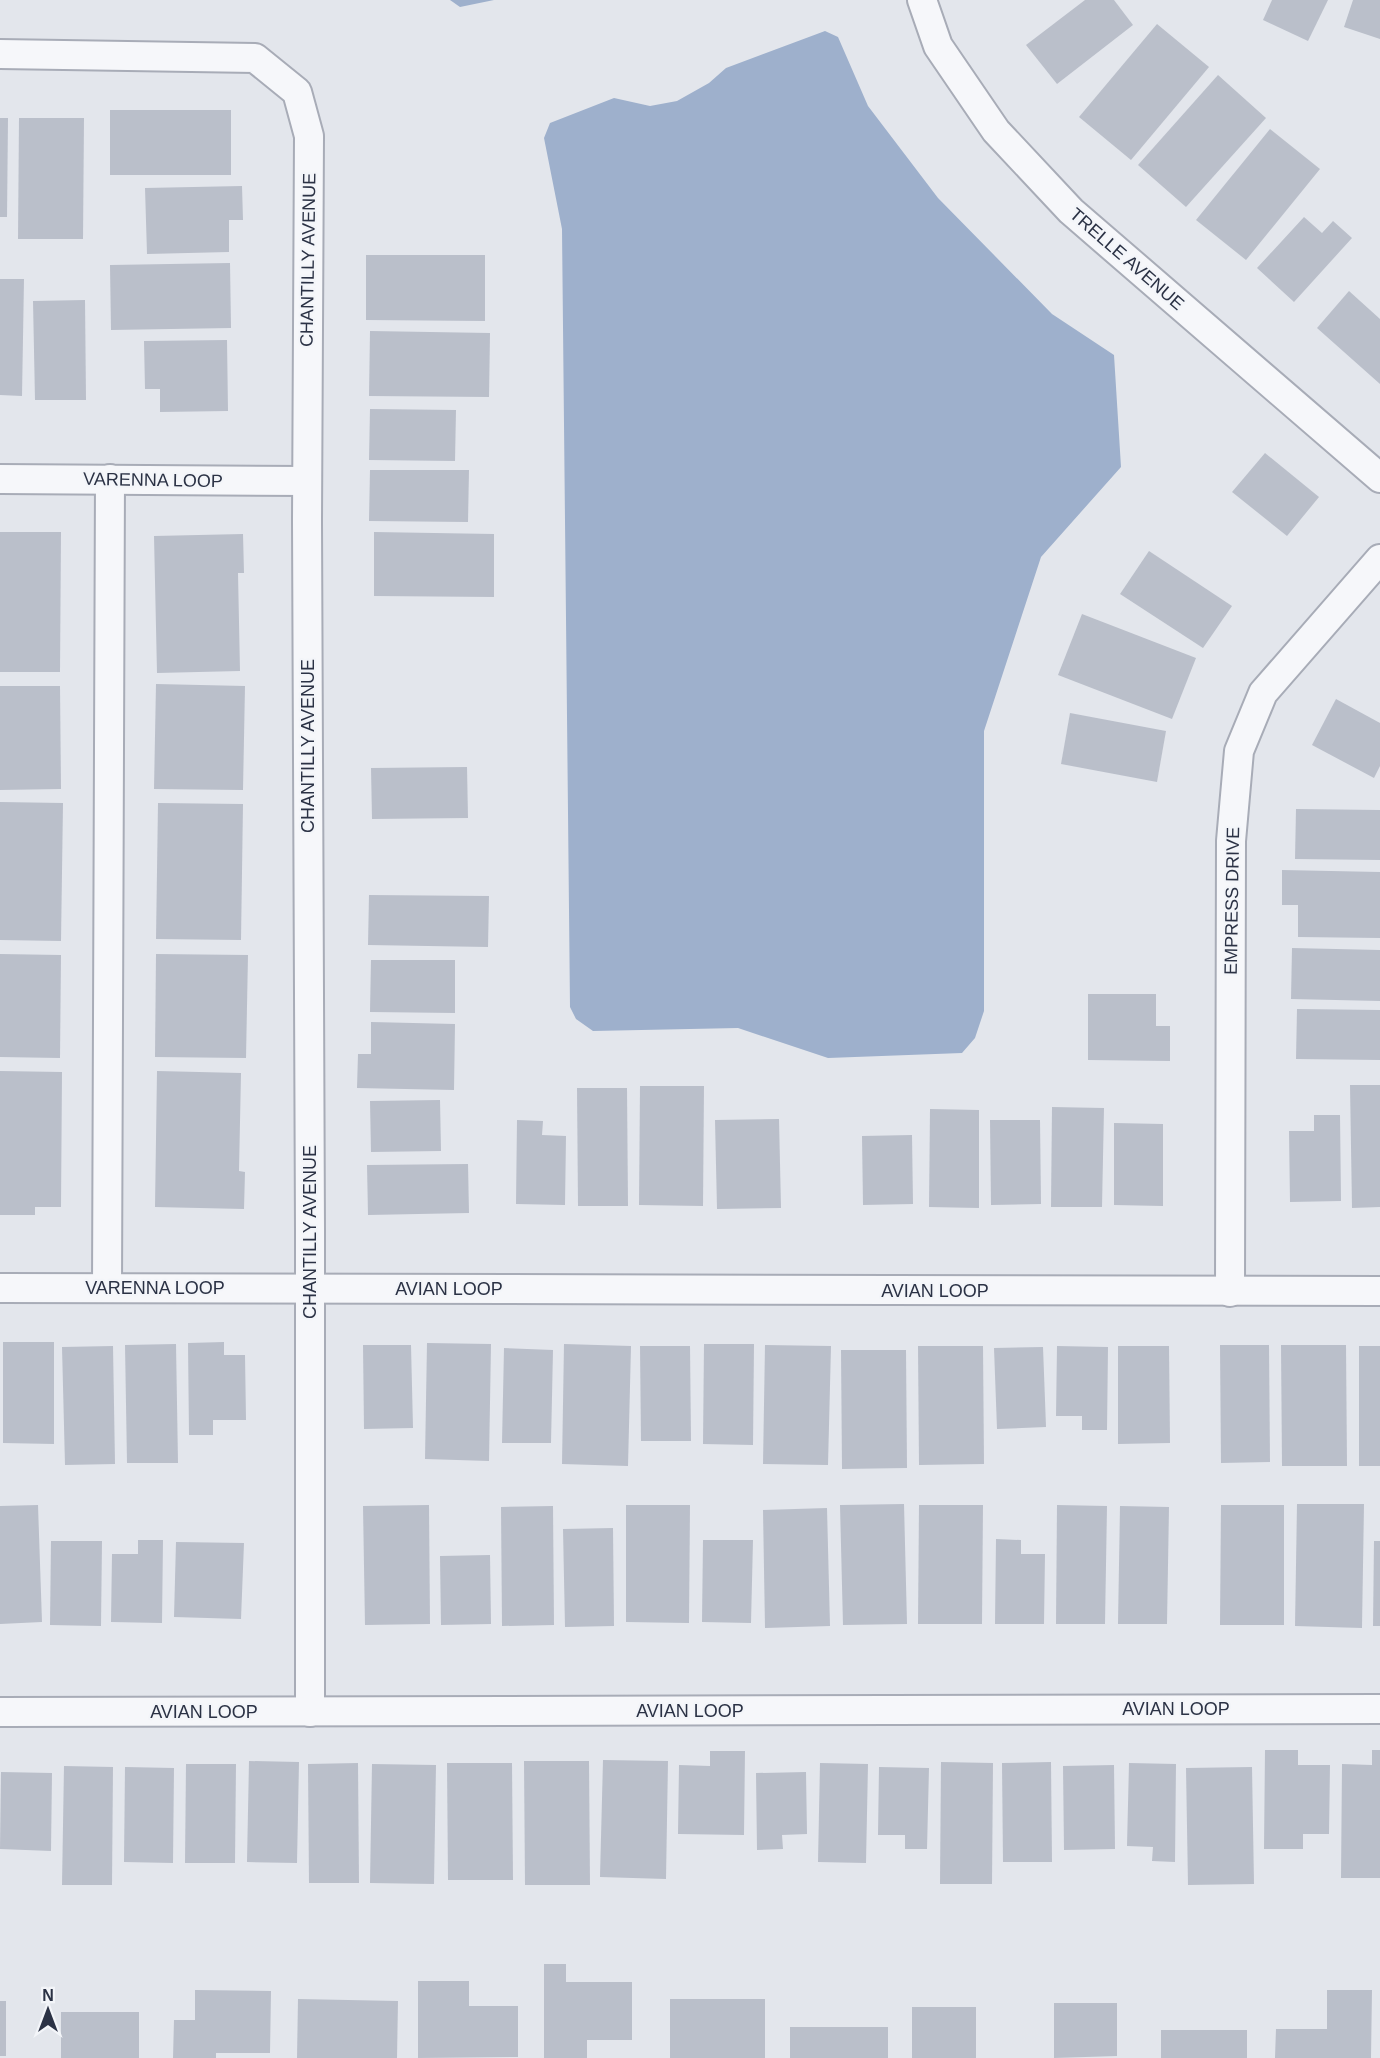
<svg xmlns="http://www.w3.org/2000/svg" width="1380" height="2058" font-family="Helvetica,sans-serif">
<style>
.water{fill:#9eb0cc}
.building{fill:#babfca}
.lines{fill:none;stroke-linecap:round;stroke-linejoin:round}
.street-casing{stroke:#a8acb7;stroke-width:32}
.street{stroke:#f6f7fa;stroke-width:28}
.labels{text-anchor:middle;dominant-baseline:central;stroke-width:4.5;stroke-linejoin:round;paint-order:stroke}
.street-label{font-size:18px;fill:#2b3245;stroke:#f3f5f9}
</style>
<rect width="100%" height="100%" fill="#e3e6ec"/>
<g class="water">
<path d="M450,0H494L460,7Z"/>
<path d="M825,31L838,37L868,106L938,198L1052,314L1114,355L1121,467L1041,557L984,731V1011L975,1038L962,1053L828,1058L738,1028L593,1031L576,1019L570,1007L562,229L544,138L550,123L614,98L650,106L677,101L709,83L726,68Z"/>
</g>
<g class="building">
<path d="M1085,0H1114L1133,25L1057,84L1026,45Z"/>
<path d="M1272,0H1328L1308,41L1263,20Z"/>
<path d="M1353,0H1380V39L1344,27Z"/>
<path d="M1157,24L1209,67L1131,160L1079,117Z"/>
<path d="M1218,75L1266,118L1186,207L1138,165Z"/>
<rect x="110" y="110" width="121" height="65"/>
<path d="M0,118H8L7,217H0Z"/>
<path d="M19,118H84L83,239H18Z"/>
<path d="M1270,129L1320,169L1246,260L1196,220Z"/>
<path d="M242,186L243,220H229V252L147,254L145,188Z"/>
<path d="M1304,217L1322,233L1333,221L1352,238L1294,302L1257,268Z"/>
<path d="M366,255H485V321L366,320Z"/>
<path d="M230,263L231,328L111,330L110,265Z"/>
<path d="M0,279H24L22,396L0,395Z"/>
<path d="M1349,291L1380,319V384L1317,328Z"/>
<path d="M85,300L86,400H35L33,301Z"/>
<path d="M370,331L490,333L489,397L369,396Z"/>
<path d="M227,340L228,411L160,412V389H145L144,341Z"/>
<path d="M370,409L456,410L455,461L369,460Z"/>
<path d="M1265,453L1319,497L1287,536L1232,492Z"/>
<path d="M370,470H469L468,522L369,521Z"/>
<path d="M0,532H61L60,672H0Z"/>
<path d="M374,532L494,534V597L374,596Z"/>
<path d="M243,534L244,573H238L240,671L157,673L154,536Z"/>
<path d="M1149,551L1232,606L1203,648L1120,594Z"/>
<path d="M1082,614L1196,658L1172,719L1058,675Z"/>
<path d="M156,684L245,686L243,790L154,789Z"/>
<path d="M0,686H60L61,789L0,790Z"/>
<path d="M1336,699L1380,723V766L1374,778L1312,745Z"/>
<path d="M1070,713L1166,731L1157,782L1061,764Z"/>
<path d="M467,767L468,818L372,819L371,768Z"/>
<path d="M0,802L63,803L61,941L0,940Z"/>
<path d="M158,803L243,804L241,940L156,939Z"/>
<path d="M1296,809L1380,810V860L1295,859Z"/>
<path d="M1282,870L1380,872V938L1298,937V905H1282Z"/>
<path d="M369,895L489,896L488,947L368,945Z"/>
<path d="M1292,948L1380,950V1001L1291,999Z"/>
<path d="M0,954L61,955L60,1058L0,1057Z"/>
<path d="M156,954L248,955L246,1058L155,1057Z"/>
<path d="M371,960H455V1013L370,1012Z"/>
<path d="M1088,994H1156V1026H1170V1061L1088,1060Z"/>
<path d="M1297,1009L1380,1010V1060L1296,1059Z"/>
<path d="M371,1022L455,1024L454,1090L357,1088L358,1054H371Z"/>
<path d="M0,1071L62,1072L61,1207H35V1215H0Z"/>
<path d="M157,1071L241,1073L239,1171L245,1172L244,1209L155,1207Z"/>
<path d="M1350,1085H1380V1207L1352,1208Z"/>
<path d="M640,1086H704L703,1206L639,1205Z"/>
<path d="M577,1088H627L628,1206H578Z"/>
<path d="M440,1100L441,1151L371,1152L370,1101Z"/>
<path d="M1052,1107L1104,1108L1102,1207H1051Z"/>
<path d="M930,1109L979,1110V1208L929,1207Z"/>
<path d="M1314,1115H1340L1341,1201L1290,1202L1289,1131H1314Z"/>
<path d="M779,1119L781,1208L717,1209L715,1120Z"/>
<path d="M517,1120L543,1121L542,1135L566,1136L565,1205L516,1204Z"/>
<path d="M990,1120H1040L1041,1204L991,1205Z"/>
<path d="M1114,1123L1163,1124V1206L1114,1205Z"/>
<path d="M912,1135L913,1204L863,1205L862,1136Z"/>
<path d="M468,1164L469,1213L368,1215L367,1165Z"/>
<path d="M3,1342H54V1444L3,1443Z"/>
<path d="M224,1342V1355H245L246,1420H213V1435H189L188,1343Z"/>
<path d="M427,1343L491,1344L489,1461L425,1459Z"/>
<path d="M176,1344L178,1463H127L125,1345Z"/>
<path d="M564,1344L631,1346L628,1466L562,1464Z"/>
<path d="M704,1344H754L753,1445L703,1444Z"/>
<path d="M363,1345H411L413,1428L364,1429Z"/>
<path d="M765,1345L831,1346L828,1465L763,1464Z"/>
<path d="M1220,1345H1269L1270,1462L1221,1463Z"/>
<path d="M1281,1345H1346L1347,1466H1282Z"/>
<path d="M113,1346L115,1464L65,1465L62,1347Z"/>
<path d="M640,1346H690L691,1441H641Z"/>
<path d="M918,1346H983L984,1464L919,1465Z"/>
<path d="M1057,1346L1108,1347L1107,1430H1082V1416H1056Z"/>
<path d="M1118,1346H1169L1170,1443L1118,1444Z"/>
<rect x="1359" y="1346" width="21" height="120"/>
<path d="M1043,1347L1046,1427L997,1429L994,1348Z"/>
<path d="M504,1348L553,1350L551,1443H502Z"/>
<path d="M841,1350H906L907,1468L842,1469Z"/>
<path d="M904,1504L907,1624L843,1625L840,1505Z"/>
<path d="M1297,1504H1364L1362,1628L1295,1626Z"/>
<path d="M38,1505L42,1622L0,1624V1506Z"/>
<path d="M429,1505L430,1624L365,1625L363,1506Z"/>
<path d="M626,1505H690L689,1623L626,1622Z"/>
<path d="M919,1505H983L982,1624H918Z"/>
<path d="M1057,1505L1107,1506L1105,1624H1056Z"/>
<path d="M1221,1505H1284V1625H1220Z"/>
<path d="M553,1506L554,1625L502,1626L501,1507Z"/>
<path d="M1120,1506L1169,1507L1167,1624H1118Z"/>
<path d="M827,1508L830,1626L765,1628L763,1510Z"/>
<path d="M613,1528L614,1626L565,1627L563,1529Z"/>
<path d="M996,1539L1021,1540V1554H1045L1044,1624H995Z"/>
<path d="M138,1540H163L162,1623L111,1622L112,1554H138Z"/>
<path d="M703,1540H753L751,1623L702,1622Z"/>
<path d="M51,1541H102L101,1626L50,1625Z"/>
<path d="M1374,1541H1380V1626H1373Z"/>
<path d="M176,1542L244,1543L241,1619L174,1617Z"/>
<path d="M490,1555L491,1624L441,1625L440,1556Z"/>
<path d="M1265,1750H1298V1765H1330L1329,1834H1303V1849H1264Z"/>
<path d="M1372,1750H1380V1878H1341L1342,1764L1372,1765Z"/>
<path d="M710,1751H745L744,1835L678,1834L679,1765L710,1766Z"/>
<path d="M603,1760L668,1761L666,1879L600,1877Z"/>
<path d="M249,1761L299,1762L297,1863L247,1862Z"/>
<path d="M524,1761H589L590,1885H525Z"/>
<path d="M941,1762L993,1763L992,1884H940Z"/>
<path d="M1051,1762L1052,1862H1003L1002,1763Z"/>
<path d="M358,1763L359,1883H309L308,1764Z"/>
<path d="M447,1763H512L513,1880H448Z"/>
<path d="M820,1763L868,1764L866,1863L818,1862Z"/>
<path d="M1129,1763L1176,1764L1175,1862L1152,1861L1153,1847L1127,1846Z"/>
<path d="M186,1764H236L235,1863H185Z"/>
<path d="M372,1764L436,1765L434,1884L370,1883Z"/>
<path d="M1114,1765L1115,1849L1064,1850L1063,1766Z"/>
<path d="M64,1766L113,1767L112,1885H62Z"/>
<path d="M125,1767L174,1768L173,1863L124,1862Z"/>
<path d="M879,1767L929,1768L927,1849H905V1835H878Z"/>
<path d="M1252,1767L1254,1884L1188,1885L1186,1768Z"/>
<path d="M1,1772L52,1773L51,1851L0,1849Z"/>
<path d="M806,1772L807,1834L782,1835L783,1849L757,1850L756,1773Z"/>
<path d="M544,1964H566V1982H632V2040H587V2058H544Z"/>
<path d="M418,1981H469V2006H518V2057L418,2058Z"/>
<path d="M195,1990L271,1991L270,2053H216V2058H173L174,2020H195Z"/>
<path d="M1327,1990H1372L1371,2058H1275L1276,2029H1327Z"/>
<path d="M298,1999L398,2001L397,2058H297Z"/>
<rect x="670" y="1999" width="95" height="59"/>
<rect x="0" y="2001" width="6" height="55"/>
<path d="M1054,2003H1117V2056L1054,2058Z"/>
<rect x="912" y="2007" width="64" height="51"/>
<rect x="61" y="2012" width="78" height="46"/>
<rect x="790" y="2027" width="98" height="31"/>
<rect x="1161" y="2030" width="86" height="28"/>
</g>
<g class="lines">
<defs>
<g id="street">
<path d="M922,0L938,46L996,131L1071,211L1380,478"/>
<path d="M0,54L255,58L297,92L309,136L307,521L310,1231V1712"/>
<path d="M0,479L307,481"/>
<path d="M0,1288L1380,1291"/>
<path d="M107,1288L110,479"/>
<path d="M1230,1292L1231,841L1239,751L1263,693L1380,559"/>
<path d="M0,1712L1380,1709"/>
</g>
</defs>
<use href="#street" class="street-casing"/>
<use href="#street" class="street"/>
</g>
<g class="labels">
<g class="street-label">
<text transform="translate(1127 259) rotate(41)">TRELLE AVENUE</text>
<text transform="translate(308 260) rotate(-89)">CHANTILLY AVENUE</text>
<text transform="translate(153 480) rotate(1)">VARENNA LOOP</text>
<text transform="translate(308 746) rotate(-90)">CHANTILLY AVENUE</text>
<text transform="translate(1232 901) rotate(-89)">EMPRESS DRIVE</text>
<text transform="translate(310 1232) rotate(-90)">CHANTILLY AVENUE</text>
<text x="155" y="1288">VARENNA LOOP</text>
<text x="449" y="1289">AVIAN LOOP</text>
<text x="935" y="1291">AVIAN LOOP</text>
<text x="1176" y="1709">AVIAN LOOP</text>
<text x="690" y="1711">AVIAN LOOP</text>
<text x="204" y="1712">AVIAN LOOP</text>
</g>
</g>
<g transform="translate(48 2010)" stroke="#f3f5f9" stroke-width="4.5" paint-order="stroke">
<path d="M0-4.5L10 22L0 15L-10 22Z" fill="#2b3245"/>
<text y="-9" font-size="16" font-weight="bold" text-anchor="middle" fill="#2b3245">N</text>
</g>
</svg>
